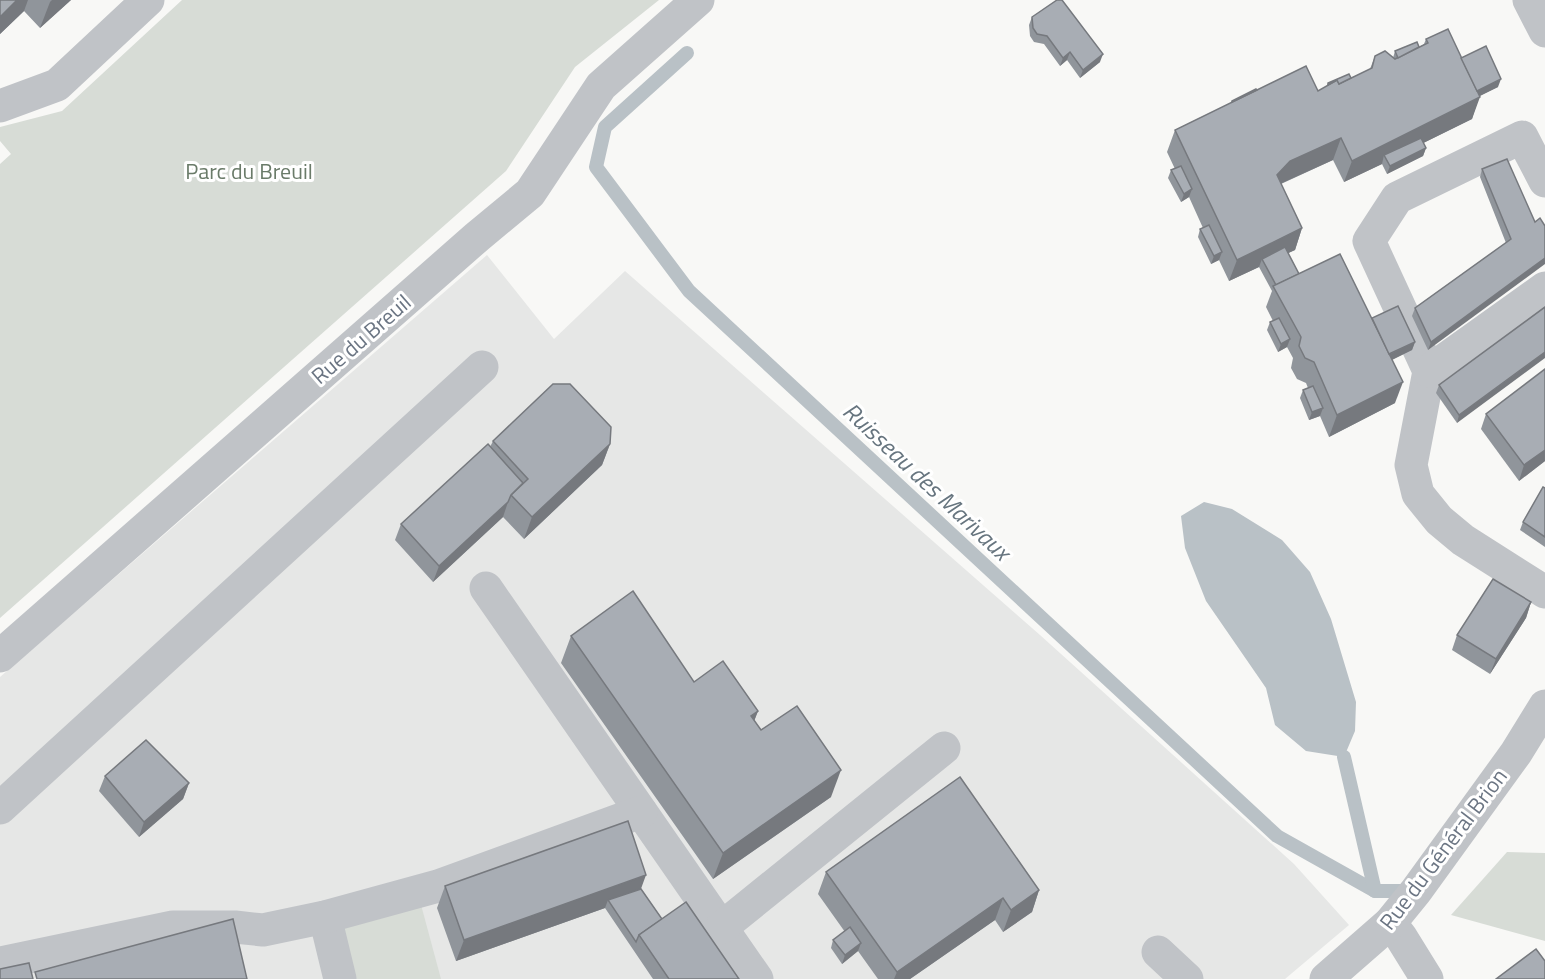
<svg xmlns="http://www.w3.org/2000/svg" width="1545" height="979" font-family="'Titillium Web',sans-serif">
<style>
.built{fill:#e6e7e6}
.green{fill:#d7dcd6}
.water{fill:#b9c1c6}
.lines{fill:none;stroke-linecap:round;stroke-linejoin:round}
.stream{stroke:#b9c1c6;stroke-width:14}
.minor{stroke:#c0c3c7;stroke-width:33}
.wall{fill:#90959b}
.shaded-wall{fill:#76797e}
.building{fill:#a8adb4;stroke:#76797e;stroke-width:1.5}
.labels{text-anchor:middle;dominant-baseline:central;stroke-width:6;stroke-linejoin:round;paint-order:stroke}
.park-label{font-size:22px;fill:#6a7b69;stroke:#fff}
.street-label{font-size:22px;fill:#6b7583;stroke:#fff}
.water-label{font-size:24px;font-style:italic;fill:#67757f;stroke:#fff}
</style>
<rect width="100%" height="100%" fill="#f8f8f6"/>
<path class="built" d="M487,255L554,339L625,271L1040,635L1294,864L1349,925L1285,979H0V677Z"/>
<g class="green">
<path d="M182,0H659L575,67L506,171L0,618V164L11,154L0,141V127L62,111Z"/>
<path d="M1507,852L1545,853V941L1451,915Z"/>
<path d="M420,901L441,979H353L339,922Z"/>
</g>
<path class="water" d="M1204,502L1232,509L1282,540L1310,572L1331,619L1356,702L1355,731L1344,757L1306,751L1275,725L1266,688L1206,601L1185,548L1181,516Z"/>
<g class="lines">
<g class="stream">
<path d="M687,53L605,127L596,167L689,291L1277,836L1375,891"/>
<path d="M1344,757L1375,891H1400"/>
</g>
<g class="minor">
<path d="M1529,0L1545,31"/>
<path d="M0,106L57,85L148,0"/>
<path d="M1545,181L1522,137L1397,198L1369,241L1429,371L1411,465L1418,494L1439,520L1463,540L1545,592"/>
<path d="M1429,371L1545,288"/>
<path d="M486,588L757,979"/>
<path d="M0,656L477,237L530,193L601,86L698,0"/>
<path d="M0,808L482,367"/>
<path d="M325,917L340,979"/>
<path d="M1390,923L1401,937L1427,979"/>
<path d="M721,928L944,748"/>
<path d="M1158,952L1187,979"/>
<path d="M0,963L173,927H235L263,930L325,917L438,886L641,812"/>
<path d="M1326,979L1390,923L1416,891L1516,753L1545,706"/>
</g>
</g>
<g class="wall">
<path d="M0,0H71L40,28L24,11L0,34Z"/>
<path d="M1032,17L1100,62L1080,78L1067,60L1060,66L1044,44L1034,42L1030,36L1029,25Z"/>
<path d="M1426,39L1461,58L1498,87L1479,96L1472,119L1423,143L1426,148L1423,156L1387,174L1382,164L1344,182L1333,160L1281,184L1302,228L1295,250L1288,253L1299,274L1372,318L1415,342L1412,350L1392,360L1395,403L1329,437L1320,416L1309,420L1300,398L1303,390L1308,388L1306,383L1297,379L1291,368L1293,358L1287,347L1278,352L1267,330L1270,322L1273,321L1266,307L1272,291L1259,267L1229,281L1219,260L1211,264L1198,237L1200,229L1203,228L1189,197L1181,202L1168,178L1171,170L1175,169L1167,152L1175,130L1231,103L1232,101L1257,90L1318,91L1327,86L1328,83L1351,78L1370,69L1375,56L1393,58L1395,51L1419,47L1424,44Z"/>
<path d="M1482,169L1535,222L1428,350L1412,316L1415,308L1506,243L1480,177Z"/>
<path d="M1545,307L1457,423L1436,393L1439,385Z"/>
<path d="M1486,414L1545,461L1519,481L1481,429Z"/>
<path d="M493,441L610,444L602,465L524,539L503,517L433,582L395,540L401,524L490,447Z"/>
<path d="M1545,488V547L1520,530L1523,522Z"/>
<path d="M1531,602L1526,618L1490,674L1452,650L1457,635Z"/>
<path d="M571,636L694,682L758,711L754,721L761,730L831,797L713,879L561,663Z"/>
<path d="M105,776L189,783L183,799L139,837L99,791Z"/>
<path d="M826,872L1039,890L1032,912L1003,932L995,920L910,979H878L858,951L842,964L831,948L833,940L845,932L818,894Z"/>
<path d="M445,886L641,889L662,919L739,979H653L605,908L456,961L437,908Z"/>
</g>
<g class="shaded-wall">
<path d="M17,0H28L24,11L0,34V17Z"/>
<path d="M52,0H71L40,28L50,2Z"/>
<path d="M1070,52L1067,60L1060,66L1063,58Z"/>
<path d="M1103,54L1100,62L1080,78L1083,70Z"/>
<path d="M1501,79L1498,87L1464,104L1467,96Z"/>
<path d="M1480,97L1472,119L1387,161L1384,155L1382,164L1344,182L1352,161Z"/>
<path d="M1341,138L1333,160L1282,183L1269,196L1277,175L1290,161Z"/>
<path d="M1426,148L1423,156L1387,174L1390,166Z"/>
<path d="M1192,189L1189,197L1181,202L1184,194Z"/>
<path d="M1302,228L1295,250L1265,264L1262,259L1259,267L1229,281L1237,260Z"/>
<path d="M1222,252L1219,260L1211,264L1214,256Z"/>
<path d="M1545,258V264L1428,350L1431,342Z"/>
<path d="M1290,339L1287,347L1278,352L1281,344Z"/>
<path d="M1415,342L1412,350L1377,367L1380,359Z"/>
<path d="M1545,352V358L1457,423L1459,415Z"/>
<path d="M1403,382L1395,403L1329,437L1337,415Z"/>
<path d="M1323,408L1320,416L1309,420L1312,412Z"/>
<path d="M610,444L602,465L524,539L532,517Z"/>
<path d="M1545,450V461L1519,481L1524,465Z"/>
<path d="M508,502L503,517L433,582L439,566Z"/>
<path d="M1531,602L1526,618L1490,674L1496,659Z"/>
<path d="M758,711L748,737L751,716Z"/>
<path d="M841,770L831,797L713,879L723,853Z"/>
<path d="M189,783L183,799L139,837L144,822Z"/>
<path d="M646,875L638,897L608,900L605,908L456,961L464,940Z"/>
<path d="M1039,890L1032,912L1003,932L1011,910Z"/>
<path d="M1003,898L995,920L910,979H894L897,972Z"/>
<path d="M861,943L858,951L842,964L845,955Z"/>
</g>
<g class="building">
<path d="M0,0H17L0,17Z"/>
<path d="M1057,0H1062L1103,54L1083,70L1070,52L1063,58L1047,36L1037,34L1033,28L1032,17Z"/>
<path d="M1448,29L1480,97L1352,161L1341,138L1290,161L1277,175L1302,228L1237,260L1175,130L1306,66L1318,91L1337,80L1339,84L1372,68L1375,56L1385,51L1395,59L1428,43L1426,39Z"/>
<path d="M1417,42L1419,47L1398,58L1395,51Z"/>
<path d="M1486,46L1501,79L1477,91L1461,58Z"/>
<path d="M1349,74L1351,78L1339,84L1337,80L1328,85V83Z"/>
<path d="M1256,89L1257,90L1232,102V101Z"/>
<path d="M1421,138L1426,148L1390,166L1384,155Z"/>
<path d="M1507,159L1535,222L1540,218L1545,226V258L1431,342L1415,308L1511,239L1482,169Z"/>
<path d="M1181,166L1192,189L1184,194L1171,170Z"/>
<path d="M1209,225L1222,252L1214,256L1200,229Z"/>
<path d="M1285,247L1299,274L1276,285L1262,259Z"/>
<path d="M1340,254L1403,382L1337,415L1314,362L1305,358L1299,346L1301,337L1273,286Z"/>
<path d="M1398,306L1415,342L1389,354L1372,318Z"/>
<path d="M1545,307V352L1459,415L1439,385Z"/>
<path d="M1279,318L1290,339L1281,344L1270,322Z"/>
<path d="M1545,369V450L1524,465L1486,414Z"/>
<path d="M553,384H570L611,427L610,444L532,517L511,495L528,479L493,441Z"/>
<path d="M1313,386L1323,408L1312,412L1303,390Z"/>
<path d="M488,444L523,483L511,495L508,502L439,566L401,524Z"/>
<path d="M1543,487L1545,488V537L1523,522Z"/>
<path d="M1493,579L1531,602L1496,659L1457,635Z"/>
<path d="M633,591L694,682L723,661L758,711L751,716L761,730L797,706L841,770L723,853L571,636Z"/>
<path d="M146,740L189,783L144,822L105,776Z"/>
<path d="M960,777L1039,890L1011,910L1003,898L897,972L826,872Z"/>
<path d="M628,821L646,875L464,940L445,886Z"/>
<path d="M641,889L662,919L639,935L636,942L608,900Z"/>
<path d="M686,902L739,979H669L639,935Z"/>
<path d="M233,919L247,979H37L35,972Z"/>
<path d="M850,927L861,943L845,955L833,940Z"/>
<path d="M1536,949L1545,961V979H1496Z"/>
<path d="M29,963L33,979H0V969Z"/>
</g>
<g class="labels">
<g class="park-label">
<text x="249" y="171">Parc du Breuil</text>
</g>
<g class="street-label">
<text transform="translate(361 339) rotate(-41)">Rue du Breuil</text>
<text transform="translate(1443 849) rotate(-53)">Rue du Général Brion</text>
</g>
<g class="water-label">
<text transform="translate(927 481) rotate(43)">Ruisseau des Marivaux</text>
</g>
</g>
</svg>
